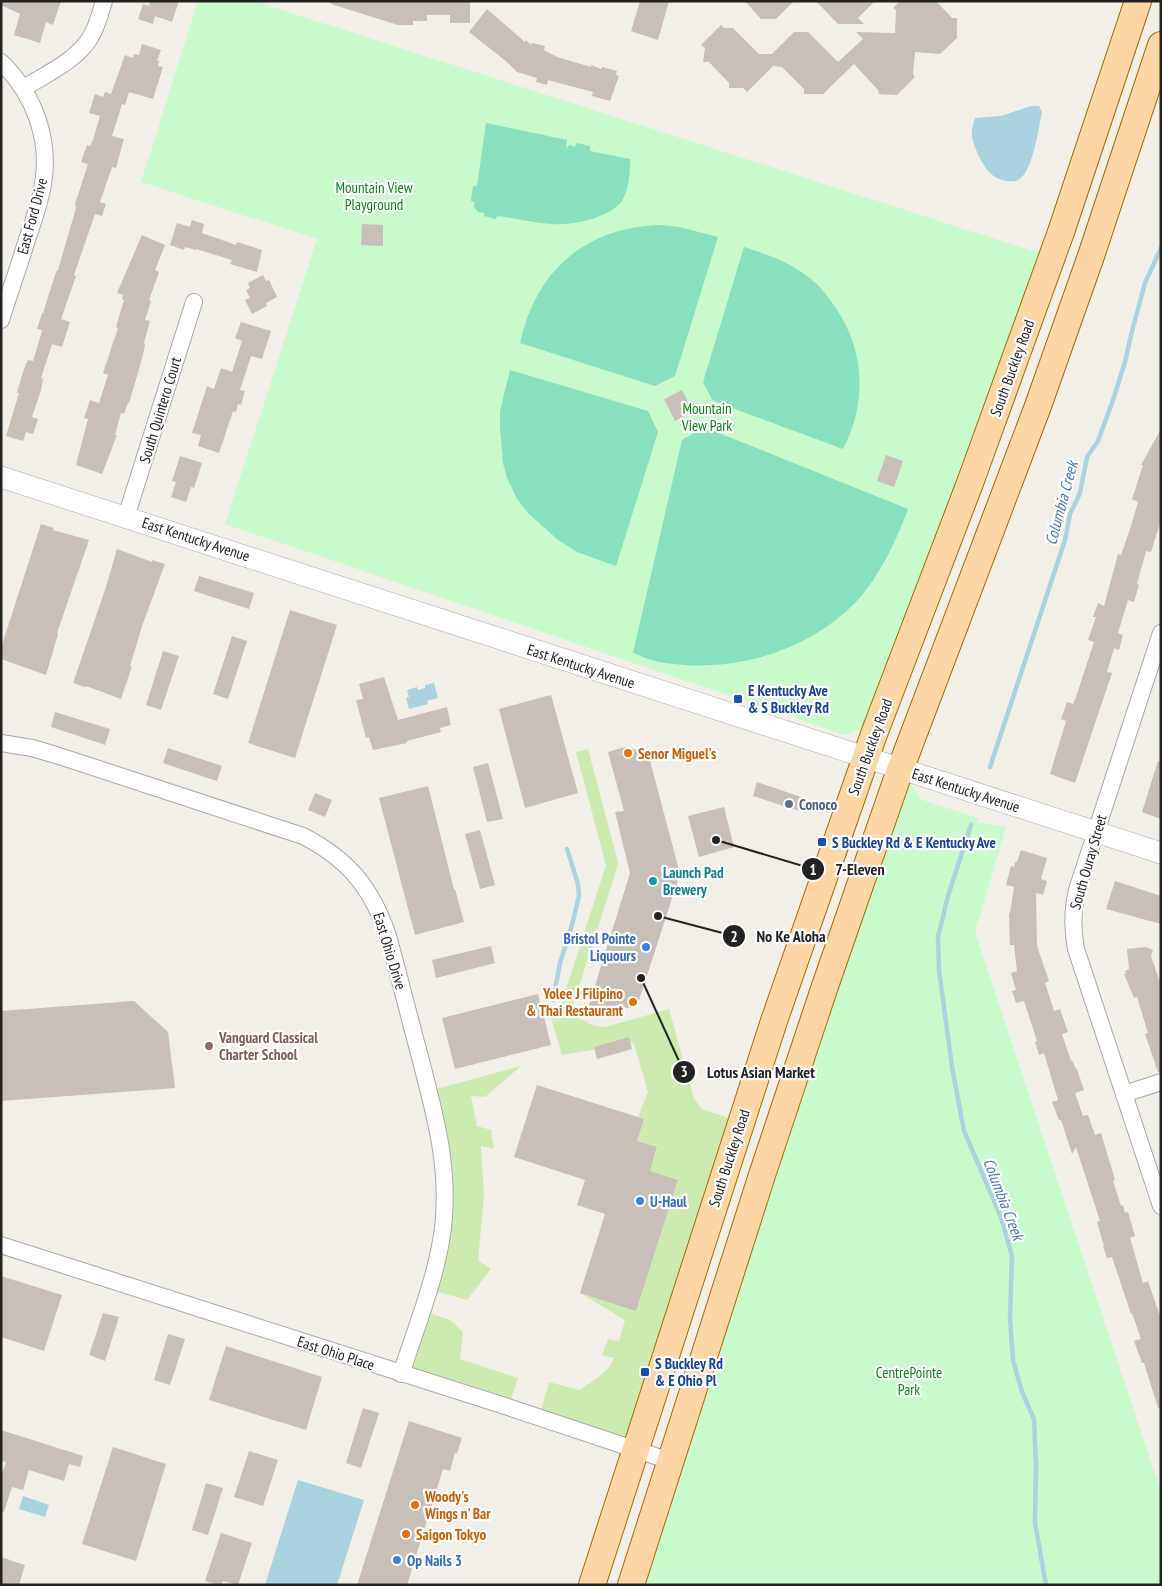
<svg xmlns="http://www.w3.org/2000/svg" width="1162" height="1586" font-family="'PT Sans Narrow',sans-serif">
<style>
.grass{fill:#cdebb0}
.park{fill:#c8facc}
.pitch{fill:#88e0be}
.water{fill:#aad3df}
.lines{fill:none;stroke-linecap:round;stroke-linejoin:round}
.stream{stroke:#aad3df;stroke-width:4.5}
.building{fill:#c7bfb8}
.minor-casing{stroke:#a9a9a9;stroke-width:18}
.tertiary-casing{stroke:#a9a9a9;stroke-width:22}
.primary-casing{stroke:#a06b00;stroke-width:28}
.minor{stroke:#fff;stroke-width:16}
.tertiary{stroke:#fff;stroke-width:21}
.primary{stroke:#fcd6a4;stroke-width:26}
.transit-dot{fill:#1a4fb4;stroke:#fff;stroke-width:2}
.food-dot{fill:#e8710a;stroke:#fff;stroke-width:2}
.service-dot{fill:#5c6f8a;stroke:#fff;stroke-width:2}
.culture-dot{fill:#0f9aa8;stroke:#fff;stroke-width:2}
.shop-dot{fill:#3f7fe0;stroke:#fff;stroke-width:2}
.education-dot{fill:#8d6e63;stroke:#fff;stroke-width:2}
.labels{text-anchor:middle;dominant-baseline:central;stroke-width:4.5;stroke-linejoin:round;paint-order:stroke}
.park-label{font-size:15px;fill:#0c8416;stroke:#fff}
.street-label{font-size:15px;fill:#222;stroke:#fff}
.transit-label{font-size:15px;font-weight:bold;fill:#164399;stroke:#fff;text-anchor:start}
.food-label{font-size:15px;font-weight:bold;fill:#c56008;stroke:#fff;text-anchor:start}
.service-label{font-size:15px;font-weight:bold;fill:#4e5e75;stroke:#fff;text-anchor:start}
.culture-label{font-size:15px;font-weight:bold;fill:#0d838f;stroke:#fff;text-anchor:start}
.shop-label{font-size:15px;font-weight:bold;fill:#366cbe;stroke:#fff;text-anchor:start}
.education-label{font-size:15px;font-weight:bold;fill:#785e54;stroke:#fff;text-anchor:start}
.water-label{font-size:16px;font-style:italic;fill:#4a7aab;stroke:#fff}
.leader{fill:none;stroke:#222;stroke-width:2}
.callout-dot{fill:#222;stroke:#fff;stroke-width:2}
.mark-label{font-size:15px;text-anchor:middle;font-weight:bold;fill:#fff}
.callout-label{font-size:16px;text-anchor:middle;font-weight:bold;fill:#222;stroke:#fff;stroke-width:4.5;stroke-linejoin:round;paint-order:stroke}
</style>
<rect width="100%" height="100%" fill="#f2efe9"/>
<g class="grass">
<path d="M588,749L618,862L616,871L573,1005L579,1018L592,1025L605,1027L669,1009L694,1099L702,1109L740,1122L635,1450L539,1418L549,1382L579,1390C591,1382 609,1373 614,1358L602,1355L608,1339L619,1341L625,1320L580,1293L636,1310L678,1180L650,1171L657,1148L637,1141L644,1119L638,1117L648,1092L634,1043L562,1055L548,1007L561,1005L606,865L576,752Z"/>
<path d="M521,1066L485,1097L471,1096L477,1126L491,1130L494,1149L481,1146L484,1196L478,1260L491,1269L467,1300L428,1289L442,1230L429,1091Z"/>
<path d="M421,1310L450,1320L463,1332L460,1359L518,1378L508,1407L401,1374Z"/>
</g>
<g class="park">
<path d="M198,1H254L1039,253L995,388L864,728L845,735L225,524L317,239L141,182Z"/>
<path d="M900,770L922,800L978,818V822L1006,827L975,932L1161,1492V1585H631Z"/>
</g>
<g class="pitch">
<path d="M486,123L567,140L566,148L570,145L575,147L577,143L590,146V151L630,159C630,173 629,189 622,201C610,218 570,226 551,224C533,223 515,218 497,216L496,219L484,216V213L478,212L474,207L475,202L471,201L473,186H477Z"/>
<path d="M659,225L679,227L718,237L675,376L655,386L520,343C536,270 585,228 659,225Z"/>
<path d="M744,247C769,255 793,263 813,281C821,287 827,296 833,304C865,348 868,401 843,449L713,401L703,382Z"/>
<path d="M510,370L648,411L658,432L616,566L577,552L558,540L529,514L517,499L507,478L503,463L500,428V411Z"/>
<path d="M704,427L908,509C896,541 880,576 856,602C805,654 729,674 659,662C650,660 641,656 633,653L682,440Z"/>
</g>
<g class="water">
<path d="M1031,106H1039L1042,112C1039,127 1033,168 1021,178C1013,185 996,180 989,172C982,164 974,148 972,137C971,131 973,124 975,118L1001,116Z"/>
<path d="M434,683L438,698L427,701L428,704L409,709L406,698L409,697L407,690L417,687L418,690L425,688V685Z"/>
<path d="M298,1480L364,1500L337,1585H265Z"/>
<path d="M23,1496L49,1505L45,1517L19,1509Z"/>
</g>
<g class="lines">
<g class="stream">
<path d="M990,767L1065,540L1070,514L1080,493L1087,457L1098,441L1113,400L1125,362L1132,331L1145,283L1161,248"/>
<path d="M971,825L948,896L938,937L939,970L952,1067L964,1131L1001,1217L1012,1256L1010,1319L1013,1360L1022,1392L1034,1419L1036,1465L1035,1523L1046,1585"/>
<path d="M553,1000L560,963L572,925L579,896L578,884L567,849"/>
</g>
</g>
<g class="building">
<path d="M1,1H61L53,25L46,22L40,43L14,35L20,14L1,5Z"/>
<path d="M150,1H179L172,22L155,16L153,24L138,19L143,4L149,6Z"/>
<path d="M331,1H470V23H450V15H427V21H413V25H398L331,4Z"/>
<path d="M640,1H669L658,40L631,31Z"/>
<path d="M745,1H794L776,19H761Z"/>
<path d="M816,1H875L858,18L864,24H838Z"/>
<path d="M900,1H936L952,18H957V38L940,54L915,52L913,74L915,77L897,95L879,94L878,90L854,64L823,94H804V89L782,67L773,66L747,92L743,88H729V83L709,62H703L705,48L701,45L721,25L724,28H733L759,54H772L794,32H808L838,62L863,39L856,32L895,33L896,10L893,8Z"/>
<path d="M487,9L525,42L526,40L531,45L532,43L545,46L544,50L557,57L591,67V65L601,69L602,67L617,71L616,75L619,76L610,101L592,96L593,92L559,83L548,80L547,85L536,82L537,78L517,72L507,62L469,32Z"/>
<path d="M142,44L161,50L157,61H159L158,66L163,67L153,99L129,92L125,105L122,104L112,136L124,139L116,168L112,167L100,202L106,204L102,216L95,214L74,275L76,276L61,319L70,322L62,347L52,344L41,378L43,379L41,390L32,417L38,419L33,434L26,432L23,441L6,436L19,393H17L18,389L23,372L28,360L33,361L40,338L42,330L37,329L42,313H43L56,272L58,270L76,208L75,204L88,164L81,162L87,145L90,146L93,140L100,116L89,113L95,94L103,97L105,92L111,94L125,55L133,58L134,54L139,55Z"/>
<path d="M192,220L204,224L202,233L236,245L237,242L262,250L257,272L230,264L232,260L196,249V250L185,247L184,250L170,245L177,223L190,227Z"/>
<path d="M362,224L383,225V246L361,245Z"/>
<path d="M142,235L165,245L155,270L159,272L149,300L151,301L145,320L150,321L144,342L145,346L138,373L129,403H128L124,414L121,413L115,435H117L102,474L76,465L88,419L84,418L90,400L99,403L108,375L103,373L118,328L116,327L124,300L122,299L123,295L117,293Z"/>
<path d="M263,275L266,281L269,280L277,297L266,303L267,306L252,314L245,300L250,298L246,290L250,288L248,283Z"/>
<path d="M241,322L271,331L262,359L251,356L240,390L245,391L241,405L238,404L236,412L233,411L219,453L198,446L201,435L192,433L207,386L214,389L221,368L232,372L242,341L235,338Z"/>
<path d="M682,390L693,412L675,421L664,399Z"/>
<path d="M1161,429V520L1151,552L1146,551L1137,584L1139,585L1134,602L1128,600L1118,633L1123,635L1119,650L1114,648L1107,672L1112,673L1075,783L1050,774L1066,721L1061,719L1067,702L1073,704L1075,700L1094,642L1088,640L1096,617H1093L1098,603L1104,606L1118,554L1121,555L1131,526L1138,502L1132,499L1143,465H1141Z"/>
<path d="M886,455L903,461L894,487L877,481Z"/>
<path d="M180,456L202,463L194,488L191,487L186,502L171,497L176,482L172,481Z"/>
<path d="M41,524L54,528L53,530L89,540L57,633L58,634L46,675L1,659V648Z"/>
<path d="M117,549L152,562V560L165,564L142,626L130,666H132L121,699L86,686L85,687L73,683L105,590Z"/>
<path d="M199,576L254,593L249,609L194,591Z"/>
<path d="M290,610L337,625L295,758L248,743Z"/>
<path d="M232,636L247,641L228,699L213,694Z"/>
<path d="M163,651L179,656L161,710L146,705Z"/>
<path d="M384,677L398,720L447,707L451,725L440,728L441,732L407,741V743L373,750L369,737L366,738L356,700L363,699L359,684Z"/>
<path d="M551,695L578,793L525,808L499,709Z"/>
<path d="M55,712L110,729L105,745L51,727Z"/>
<path d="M625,747L648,753L680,874L637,1006L610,1011L589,1005L630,873L615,812L624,811L608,752Z"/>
<path d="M168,748L222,766L217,781L163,763Z"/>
<path d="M1158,761L1161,762V819L1142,812Z"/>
<path d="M488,763L503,819L487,822L473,767Z"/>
<path d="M757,782L810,800L806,813L753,796Z"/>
<path d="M428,786L454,890L455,889L464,922L415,935L379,798Z"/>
<path d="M315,793L332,800L325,817L308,810Z"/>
<path d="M724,807L734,847L699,857L688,816Z"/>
<path d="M480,830L495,885L480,889L465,834Z"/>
<path d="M1021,850L1047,858L1041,879L1047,881L1043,895L1036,893L1037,946L1049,981L1045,983L1054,1011L1060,1009L1068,1032L1062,1034L1071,1061L1072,1060L1076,1069H1077L1084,1090L1075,1093L1083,1116L1088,1115L1095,1135L1101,1133L1115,1180L1113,1181L1121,1206L1123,1205L1125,1213L1128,1212L1135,1236L1130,1238L1143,1283L1148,1281L1161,1319V1408H1158L1144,1363H1142L1134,1341L1141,1339L1132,1313L1131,1314L1112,1257L1107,1258L1103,1246H1104L1097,1222L1100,1221L1076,1147L1072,1154L1061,1120H1059L1052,1102L1058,1100L1044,1053L1039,1055L1035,1042L1037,1041L1024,1001L1016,1003L1012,991L1016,990L1011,973L1017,971L1014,945H1010L1009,913H1010L1014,887L1006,885L1011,866L1014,867L1015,862H1017Z"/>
<path d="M1115,881L1161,896V924L1106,909Z"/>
<path d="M491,946L495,963L436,978L432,960Z"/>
<path d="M1146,947L1153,950L1151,956L1161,985V1072H1158L1145,1034L1148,1033L1137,997L1134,998L1124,974H1126L1125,971L1129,969L1127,949Z"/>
<path d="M538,994L551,1045L455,1069L442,1018Z"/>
<path d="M134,1001L168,1032L175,1088L1,1101V1011Z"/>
<path d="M629,1037L632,1049L597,1059L594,1047Z"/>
<path d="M537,1085L644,1119L637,1141L657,1147L650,1171L678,1180L636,1311L580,1293L605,1214L577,1205L585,1180L514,1157Z"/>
<path d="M1,1276L62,1295L44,1351L1,1337Z"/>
<path d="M103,1313L119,1317L105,1361L89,1355Z"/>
<path d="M168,1334L185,1339L170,1385L154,1380Z"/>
<path d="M226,1346L322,1377L306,1430L209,1400Z"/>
<path d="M363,1408L379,1413L361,1468L346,1463Z"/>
<path d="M409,1421L462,1438L457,1453H455L450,1471L443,1469L407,1585H357Z"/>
<path d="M1,1430L83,1456L80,1467L69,1464L64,1481L29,1470L23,1490L12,1487L4,1512L1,1511V1478L6,1462L1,1461Z"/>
<path d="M113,1447L166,1464L136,1561L82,1544Z"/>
<path d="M249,1451L278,1460L263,1506L234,1497Z"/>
<path d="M206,1483L223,1488L208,1535L192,1530Z"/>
<path d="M221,1533L252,1543L238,1585L223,1581L221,1585H218L205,1581Z"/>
<path d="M1,1557L25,1565L19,1585H1Z"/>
</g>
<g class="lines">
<defs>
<g id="minor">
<path d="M1,62C33,93 51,138 43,184C40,204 32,224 26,243C18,269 9,294 1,320"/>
<path d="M24,88C46,74 76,61 90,38C97,27 100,14 104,1"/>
<path d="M126,517L194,302"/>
<path d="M1161,633L1077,890C1072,911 1072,928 1076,949L1161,1206"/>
<path d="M1,743L32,748L56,755L303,836C348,859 372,888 388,936C399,976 409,1016 420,1057C435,1115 450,1167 443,1228C437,1276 416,1328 401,1374"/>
<path d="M1124,1094L1161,1082"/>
<path d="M1,1245L508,1407L670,1461"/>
</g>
<path id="tertiary" d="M1,477C388,601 774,730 1161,853"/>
<g id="primary">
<path d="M592,1585L774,1021L874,734L970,483L1061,232L1138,1"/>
<path d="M631,1585L762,1175L824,989L900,770L1038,406L1091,256L1161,45"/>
</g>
</defs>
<use href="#minor" class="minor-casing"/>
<use href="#tertiary" class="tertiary-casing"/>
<use href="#primary" class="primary-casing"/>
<use href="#minor" class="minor"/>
<use href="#tertiary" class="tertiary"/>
<use href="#primary" class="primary"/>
</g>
<g class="transit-dot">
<rect x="733" y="694" width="10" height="10" rx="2.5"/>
<rect x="817" y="837" width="10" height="10" rx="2.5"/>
<rect x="640" y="1367" width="10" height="10" rx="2.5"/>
</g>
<g class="food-dot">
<circle cx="628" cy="753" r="5"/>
<circle cx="633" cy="1002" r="5"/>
<circle cx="415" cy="1505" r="5"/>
<circle cx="406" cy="1534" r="5"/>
</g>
<circle class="service-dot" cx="789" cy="804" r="5"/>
<circle class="culture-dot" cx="653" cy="881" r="5"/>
<g class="shop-dot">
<circle cx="646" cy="947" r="5"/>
<circle cx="640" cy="1201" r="5"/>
<circle cx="397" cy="1560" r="5"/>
</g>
<circle class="education-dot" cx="209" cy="1046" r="5"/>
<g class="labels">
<g class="park-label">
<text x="374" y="187">Mountain View<tspan x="374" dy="17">Playground</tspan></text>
<text x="707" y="408">Mountain<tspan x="707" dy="17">View Park</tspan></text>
<text x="909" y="1372">CentrePointe<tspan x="909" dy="17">Park</tspan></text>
</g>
<g class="street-label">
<text transform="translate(32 216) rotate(-75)">East Ford Drive</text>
<text transform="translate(1012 368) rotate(-70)">South Buckley Road</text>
<text transform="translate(160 410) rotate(-73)">South Quintero Court</text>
<text transform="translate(196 539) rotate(18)">East Kentucky Avenue</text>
<text transform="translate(581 666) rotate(18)">East Kentucky Avenue</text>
<text transform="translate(870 747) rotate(-70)">South Buckley Road</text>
<text transform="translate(966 790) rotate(18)">East Kentucky Avenue</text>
<text transform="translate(1088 862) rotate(-74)">South Ouray Street</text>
<text transform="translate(390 951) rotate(73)">East Ohio Drive</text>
<text transform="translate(729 1158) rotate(-72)">South Buckley Road</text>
<text transform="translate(336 1353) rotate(18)">East Ohio Place</text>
</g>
<g class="transit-label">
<text x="748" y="690">E Kentucky Ave<tspan x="748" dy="17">&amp; S Buckley Rd</tspan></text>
<text x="832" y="842">S Buckley Rd &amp; E Kentucky Ave</text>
<text x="655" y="1363">S Buckley Rd<tspan x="655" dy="17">&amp; E Ohio Pl</tspan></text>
</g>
<g class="food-label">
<text x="638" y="753">Senor Miguel's</text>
<text x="623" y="993" text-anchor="end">Yolee J Filipino<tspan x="623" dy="17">&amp; Thai Restaurant</tspan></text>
<text x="425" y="1496">Woody's<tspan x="425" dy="17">Wings n' Bar</tspan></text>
<text x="416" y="1534">Saigon Tokyo</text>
</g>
<g class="service-label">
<text x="799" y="804">Conoco</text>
</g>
<g class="culture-label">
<text x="663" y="872">Launch Pad<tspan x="663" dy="17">Brewery</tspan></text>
</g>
<g class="shop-label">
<text x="636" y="938" text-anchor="end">Bristol Pointe<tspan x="636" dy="17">Liquours</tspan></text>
<text x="650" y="1201">U-Haul</text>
<text x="407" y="1560">Op Nails 3</text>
</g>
<g class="education-label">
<text x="219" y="1037">Vanguard Classical<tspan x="219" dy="17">Charter School</tspan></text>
</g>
<g class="water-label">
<text transform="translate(1061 503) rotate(-75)">Columbia Creek</text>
<text transform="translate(1004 1199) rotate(69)">Columbia Creek</text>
</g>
</g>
<path class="leader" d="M716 840L813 869M658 916L734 936M641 978L684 1072"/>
<g class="callout-dot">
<circle cx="716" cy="840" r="5"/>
<circle cx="658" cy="916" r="5"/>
<circle cx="641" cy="978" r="5"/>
<circle cx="813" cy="869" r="12"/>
<circle cx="734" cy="936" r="12"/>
<circle cx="684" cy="1072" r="12"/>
</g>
<g class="mark-label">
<text x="813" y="875">1</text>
<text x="734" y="942">2</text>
<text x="684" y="1077">3</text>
</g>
<g class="callout-label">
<text x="860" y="875">7-Eleven</text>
<text x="791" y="942">No Ke Aloha</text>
<text x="761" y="1078">Lotus Asian Market</text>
</g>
<rect width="1162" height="1586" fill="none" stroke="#222222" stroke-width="5"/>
</svg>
